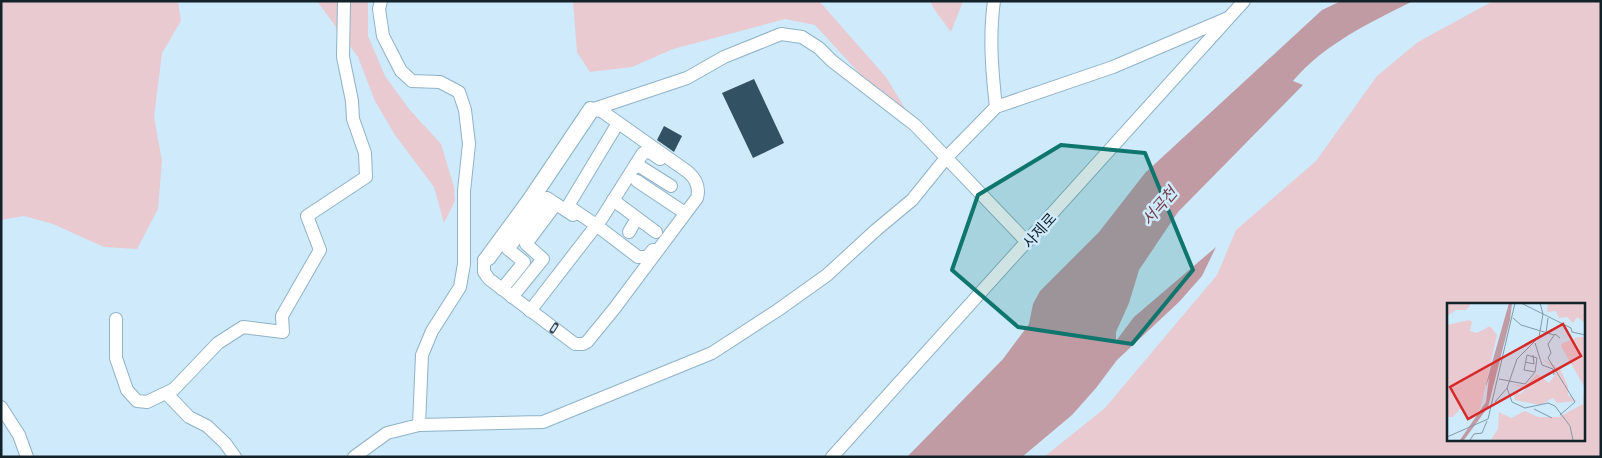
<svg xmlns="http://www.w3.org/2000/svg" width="1602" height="458" font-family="'Open Sans','Noto Sans KR',sans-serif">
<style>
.green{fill:#e9cad1;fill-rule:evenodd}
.water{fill:#c19ba4}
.building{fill:#325163}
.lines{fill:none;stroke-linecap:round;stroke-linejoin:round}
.minor-casing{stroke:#90b2c7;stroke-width:14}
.minor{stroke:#fff;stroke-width:12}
.rail-casing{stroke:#32424c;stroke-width:5}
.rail{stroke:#ceeafb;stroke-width:3;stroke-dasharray:9;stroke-linecap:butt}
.marked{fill:#0f766e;fill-opacity:0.2;stroke:#0f766e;stroke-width:4;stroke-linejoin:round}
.labels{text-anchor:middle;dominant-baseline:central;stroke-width:5;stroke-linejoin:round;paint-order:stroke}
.street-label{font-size:15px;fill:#132129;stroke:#ceeafb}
.water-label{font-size:16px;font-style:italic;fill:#75404e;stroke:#ceeafb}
.inset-road{fill:none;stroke:#839aa7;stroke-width:1}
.view{fill:#d62828;fill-opacity:0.15;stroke:#d62828;stroke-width:2.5}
.inset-edge{fill:none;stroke:#132129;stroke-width:2.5}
</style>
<rect width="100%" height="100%" fill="#ceeafb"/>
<g class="green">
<path d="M1,1H178L181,21L162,53L154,117L162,161L158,209L137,249L104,247L53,224L24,216L1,220Z"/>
<path d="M317,1H368V36L385,76L409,109L441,144L454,187L455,201L444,223L434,187L395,135L375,101L358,57Z"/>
<path d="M573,1H819L886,77L909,115L882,98L815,25L785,19L673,49L632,67L590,72L577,52Z"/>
<path d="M930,1H963L951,32L934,9Z"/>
<path d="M1493,1H1600L1601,3V457H1044L1105,408L1217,275L1236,230L1316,161L1377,76L1418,42ZM1583,304V439H1448V304Z"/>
</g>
<path class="water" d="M1341,1H1413C1371,22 1324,44 1293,81L1303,85L1178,212L1139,270L1129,303L1116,332V341L1134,317L1216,247L1202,276L1179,302L1117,360L1096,388L1072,415L1022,457H907L1003,359L1029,324L1033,304L1040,291L1099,232L1145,173L1322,10Z"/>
<g class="building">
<path d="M754,79L784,143L753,158L722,93Z"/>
<path d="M664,126L682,136L674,152L657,140Z"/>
</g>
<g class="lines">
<defs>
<g id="minor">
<path d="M381,1L379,9L383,36L401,71L412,81L440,82L459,92L465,110L469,144L464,191V264L460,287L432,331L422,355L419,425"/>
<path d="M994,1C989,36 992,72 996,107"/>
<path d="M590,108L603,112L688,172C696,179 700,187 697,198L614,309L587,342L583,344H575L489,279L484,272V260L528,200Z"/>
<path d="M618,123L568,206L596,225L638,257H647L653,250"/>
<path d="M636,164L671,186"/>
<path d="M637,181L682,211"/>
<path d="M613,200L656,232"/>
<path d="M629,232L633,225"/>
<path d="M484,260L489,259L532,201L594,109L687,78L724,57L781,34L802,37L819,48L832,61L915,125L1027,242"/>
<path d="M502,289L524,262L508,249L547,198L556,204"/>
<path d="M512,297L543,259L526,244L556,204L573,215"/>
<path d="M530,311L602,218L643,153L650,152L660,159"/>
<path d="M116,319V358L127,390L137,401L147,402L174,389L218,343L243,327L283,332L282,316L320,250L307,216L366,177L365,153L353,119L352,101L343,57L344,1"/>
<path d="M166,393L189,417L207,426L225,443L235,457"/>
<path d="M1,407L19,435L27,457"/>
<path d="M354,457L387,433L419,425L543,422L712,353L778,310L827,275L876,230L912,200L946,158L996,107L1113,67L1228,18"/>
<path d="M832,457L1244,1"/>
</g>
</defs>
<use href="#minor" class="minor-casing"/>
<use href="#minor" class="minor"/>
<defs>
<path id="rail" d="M552,331L556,325"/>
</defs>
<use href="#rail" class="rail-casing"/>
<use href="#rail" class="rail"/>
</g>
<path class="marked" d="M1061,145L1145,153L1193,270L1132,344L1018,327L952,270L978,195Z"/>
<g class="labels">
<g class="street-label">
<text transform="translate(1039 230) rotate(-48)">사제로</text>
</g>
<g class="water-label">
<text transform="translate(1159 206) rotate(-49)">서곡천</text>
</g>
</g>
<g transform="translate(1447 303)">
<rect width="138" height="138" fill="#ceeafb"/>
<path d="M0,0H23V2L19,7H9L0,13ZM101,0H137V19L130,14L126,20L120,14L112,15L109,8L100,9ZM22,17L25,19L23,28L30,30L43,23L50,32L38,85L33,106L25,116L13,106L6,114H0V22ZM131,34H137V83L115,45L114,41ZM94,55L113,66L121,83V92L129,98L110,100L106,95L93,102L68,97L66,88L73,91L79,86L65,81L78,83L90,71L102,80L108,72L107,65ZM137,89V137H44L51,126L52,109L64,115L78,108L91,114H112L136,101Z" fill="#e9cad1"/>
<path d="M62,0H65L63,17L41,104L17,137H13L39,99L42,75L39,83V81Z" fill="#c19ba4"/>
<path class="inset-road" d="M74,0L124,25L125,29L138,32M66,15L74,22L107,32M99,30L101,15M88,40L95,62L106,66L107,72M78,59L87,61L86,52M52,76L78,81L88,69L90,55L80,52L77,67L88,69M60,85L65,99L78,105L101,100L108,103L123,123L126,137M48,99L60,85L70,56L92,34L96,11L93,0M87,106L105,115M113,112L128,99L101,55L104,50L101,41L108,31L113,35M0,134L41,116L68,0M23,137L27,131L35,130L40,118"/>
<path class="view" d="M116,21L134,53L21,116L3,84Z"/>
<rect width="138" height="138" class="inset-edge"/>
</g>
<rect width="1602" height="458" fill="none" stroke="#132129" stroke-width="5"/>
</svg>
